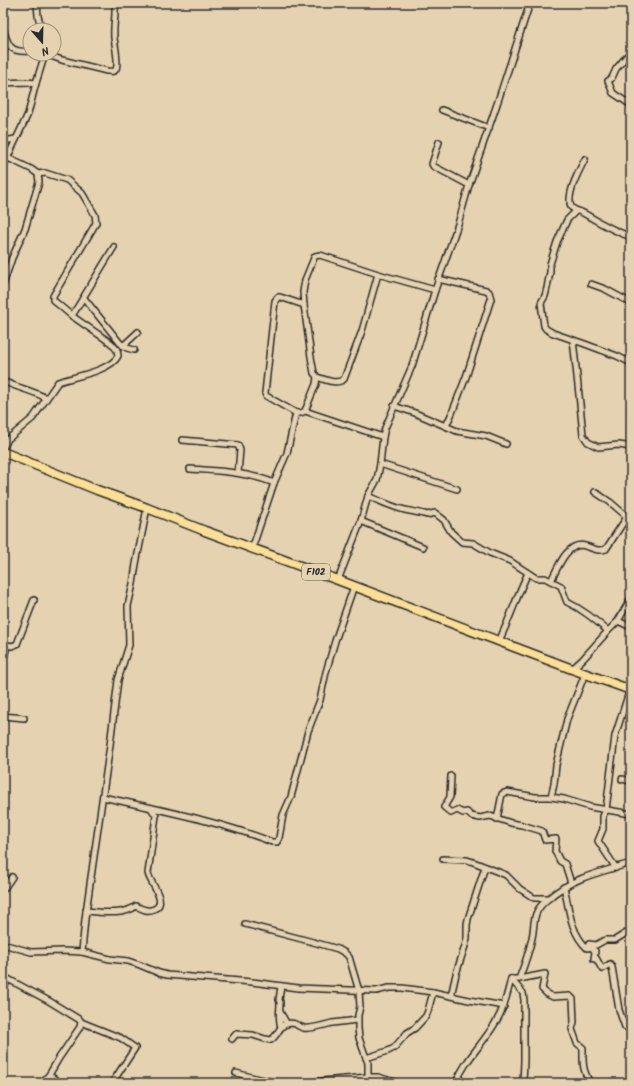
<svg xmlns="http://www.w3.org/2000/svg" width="634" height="1086" font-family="Kalam,sans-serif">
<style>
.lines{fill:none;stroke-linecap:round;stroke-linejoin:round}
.street-casing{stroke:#2b2b2b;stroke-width:8}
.primary-casing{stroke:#2b2b2b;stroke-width:11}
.street{stroke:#e5d2b0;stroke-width:5}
.primary{stroke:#fbdf96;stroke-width:8}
.labels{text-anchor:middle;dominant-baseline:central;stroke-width:3;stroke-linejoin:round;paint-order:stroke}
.shield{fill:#e5d2b0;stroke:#635d53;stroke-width:1}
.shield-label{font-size:10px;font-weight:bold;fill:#2b2b2b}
</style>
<rect width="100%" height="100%" fill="#e5d2b0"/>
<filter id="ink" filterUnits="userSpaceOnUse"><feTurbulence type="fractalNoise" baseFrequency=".025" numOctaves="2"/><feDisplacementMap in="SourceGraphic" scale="8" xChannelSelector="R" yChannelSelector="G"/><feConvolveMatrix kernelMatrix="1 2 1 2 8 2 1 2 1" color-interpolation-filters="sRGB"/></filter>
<g filter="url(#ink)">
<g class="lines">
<defs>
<g id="street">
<path d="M37,3L38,16L42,30"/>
<path d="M3,28C8,46 10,53 30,51"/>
<path d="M631,51L616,69L612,78L608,81L613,93L631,105"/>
<path d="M45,54L62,60L107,71C111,71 114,73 116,69C119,64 115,45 114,38C113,26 116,15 115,3"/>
<path d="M3,83L27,82L36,83"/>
<path d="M442,110L489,128"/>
<path d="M3,141L16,139"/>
<path d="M439,142L432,164L433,166L469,185"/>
<path d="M585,159C579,171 566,194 571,207C575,211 580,211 585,214C600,223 614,231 631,237"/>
<path d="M3,167L28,114L36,83L45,54"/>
<path d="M576,211L567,220L557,242L550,264V272L547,288L545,296L541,303L544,326L546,329L553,333L585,344L617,356L631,363"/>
<path d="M438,279L486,290L489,292L491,299L466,377L452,413L446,426"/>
<path d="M591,284L605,289L631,303"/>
<path d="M3,285L12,258L25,229L39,182L38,174L31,169L8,158"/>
<path d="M84,298L120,343L127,348L134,350"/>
<path d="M72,316L114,247"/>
<path d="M573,340L580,404L583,435L588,442L598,447L619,445L631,447"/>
<path d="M123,346L138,332"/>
<path d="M317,377C326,380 337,385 344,379L362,331L378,274"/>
<path d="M3,381C17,388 32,390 46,398"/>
<path d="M394,406L415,413L457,431L486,436L506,444"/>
<path d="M305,411L383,437"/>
<path d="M296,413L268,397L266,396L265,393L275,301L278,297H280L304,305"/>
<path d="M182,440L227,444L238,445L240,450L238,473"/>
<path d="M630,447L631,418"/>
<path d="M3,448L8,439L33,418L58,382C72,377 111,371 118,356L117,350L111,343L72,316L53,300V296L96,223L95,215L82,193L67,180L45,173L38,174"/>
<path d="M380,464L457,489"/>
<path d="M190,469C218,471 248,472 274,483"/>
<path d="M595,492L610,502L631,520"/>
<path d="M368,496C380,501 392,507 405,510C413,512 419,512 427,515L435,513L444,520L451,532L462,542L473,543L490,553L510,561L536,578H545L561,586L567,602C582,609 594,619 608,631"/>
<path d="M361,521L423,547"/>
<path d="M252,549L274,483L287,453L296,413H301L305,411L316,384L317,377L314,373L311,357L304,305L303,292L305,280L314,258L315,256L320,255L378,274L435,290"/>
<path d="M338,580L361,521L368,496L377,480L380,464L383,437L385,428L412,366L435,290L458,224L469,185L497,104L530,3"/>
<path d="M551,581C557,569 568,540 585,546C594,548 596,552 606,549L627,517"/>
<path d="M618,621L631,627"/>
<path d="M499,641C510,619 517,595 528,573"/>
<path d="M3,644L12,646L17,644L34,600"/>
<path d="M3,661L7,646"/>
<path d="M572,669L583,659L608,631L618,621L631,598"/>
<path d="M3,716L24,718"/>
<path d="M451,776L450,797L444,807L451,813L457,810L463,813L467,812L471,816L480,818L490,816L511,823L522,825L542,831L545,840L556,839L555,851L560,861L565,864L571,883"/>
<path d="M622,779L631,781"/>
<path d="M103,797C160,810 218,821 272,842H277L279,838L283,815L291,797L308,731L320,700L326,672L335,641L354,586"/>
<path d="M551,797L554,784L556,765L567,719L585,674"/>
<path d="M497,819L502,794L507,792L535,797H551L564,799L590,807L631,814"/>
<path d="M443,859L467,860L476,863L506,875L520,889L534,898H549"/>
<path d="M616,868L598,841L603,829V816L606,810L615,736L630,689"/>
<path d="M564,887C569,908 570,932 587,948L591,947L595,951L594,959L596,958L602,969L610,964L612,967L619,1010L625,1027"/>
<path d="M3,890L12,877"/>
<path d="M86,911C102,912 123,916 136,906C142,909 148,912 154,909C169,903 149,882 148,873L156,816L155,814L151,808"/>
<path d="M245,924L313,942L338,949L345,953L349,957L359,991L360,1007L358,1015V1028L359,1038L368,1063V1077"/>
<path d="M3,944L31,952L63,951L82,952L110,959L128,961L140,965L159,973L167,975L252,982L298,988L376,991L389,988H402L433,992L469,1000L504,1006"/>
<path d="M589,944L596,945L605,940H615L631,930"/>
<path d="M82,952L85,919L110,745L118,680L129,645L128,606L133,584L136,564L147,508"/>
<path d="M3,975L8,979L49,1001L80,1020L81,1022L80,1027L59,1058L49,1075L41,1083"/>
<path d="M511,979H519C524,966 529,952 532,938C534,930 533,922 536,914C538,908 544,902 549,898C573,877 602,872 631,863"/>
<path d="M511,979L523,993L524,1000V1061L523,1083"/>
<path d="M519,979L545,974L542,989L547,994L553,997L570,996L573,999L574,1022L572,1029L577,1043L583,1048C583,1064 582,1068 590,1083"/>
<path d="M3,990L8,979"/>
<path d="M451,996L456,974L465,946L467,938V925L468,919L485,867"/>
<path d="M280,1012L287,1024"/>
<path d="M81,1022L121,1038L135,1048L112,1083"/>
<path d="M281,1027C278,1019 280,1010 280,1002L279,1000L281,986"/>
<path d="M232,1039L236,1034L253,1035L265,1039L271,1040C278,1036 278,1027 286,1024C296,1021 297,1027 304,1028C310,1029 325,1025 332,1023C341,1022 349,1021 357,1020"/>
<path d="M366,1058L388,1051L394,1048L407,1033L415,1028L426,1016L428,1011L433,992"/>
<path d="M236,1073L259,1079L280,1083"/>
<path d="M49,1075L60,1083"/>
<path d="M300,1083L368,1077H378L398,1083"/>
<path d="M456,1083C465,1059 485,1042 497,1020C505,1007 507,994 511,979"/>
</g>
<path id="primary" d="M3,452L97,490L147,508L205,531L338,580L572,669L631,690"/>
</defs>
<use href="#street" class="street-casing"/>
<use href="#primary" class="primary-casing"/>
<use href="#street" class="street"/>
<use href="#primary" class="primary"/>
</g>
</g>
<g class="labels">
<rect class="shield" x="302" y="564" width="28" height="16" rx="3"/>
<g class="shield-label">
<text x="316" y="572">F102</text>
</g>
</g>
<rect width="634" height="1086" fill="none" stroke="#e5d2b0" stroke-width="16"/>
<rect x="8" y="8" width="618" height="1070" fill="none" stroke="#2b2b2b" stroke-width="1.5" filter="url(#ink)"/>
<g transform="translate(42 42) rotate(160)"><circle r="19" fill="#e5d2b0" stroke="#9b8f7b"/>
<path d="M0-3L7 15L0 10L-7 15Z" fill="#2b2b2b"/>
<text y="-6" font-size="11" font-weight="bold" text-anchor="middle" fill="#2b2b2b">N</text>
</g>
</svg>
